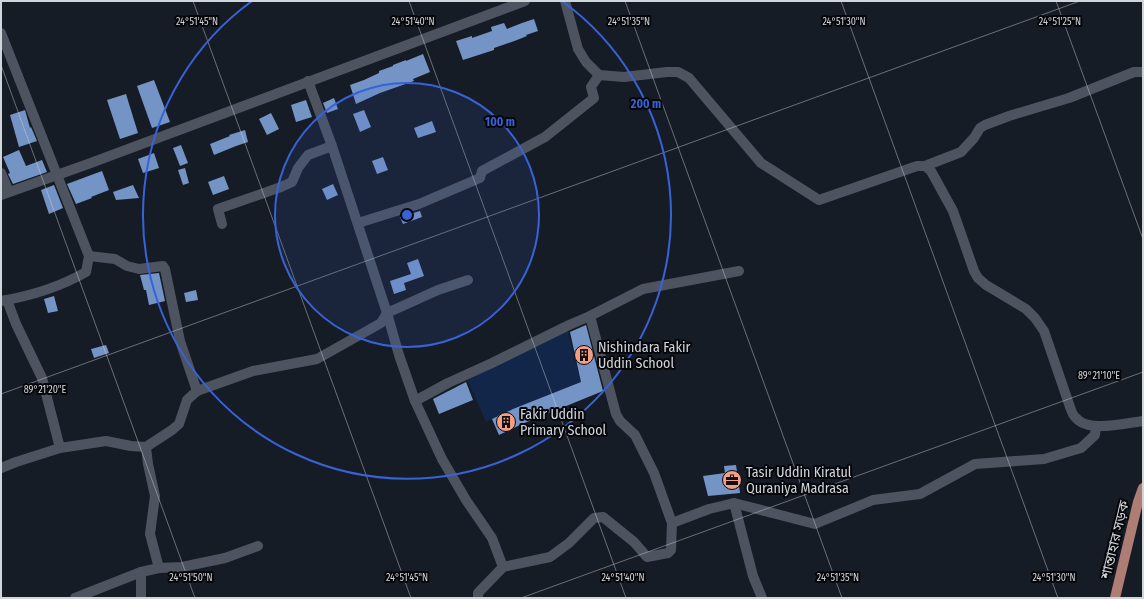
<svg xmlns="http://www.w3.org/2000/svg" width="1144" height="599" font-family="'Fira Sans Condensed','Noto Sans Bengali',sans-serif">
<style>
.green{fill:#112649}
.building{fill:#7594c6}
.lines{fill:none;stroke-linecap:round;stroke-linejoin:round}
.street{stroke:#4d5460;stroke-width:10}
.primary{stroke:#ae7e75;stroke-width:10}
.ticks{fill:none;stroke:#d0d5db;stroke-width:1;stroke-opacity:0.45}
.ring{fill:none;stroke:#3862d8;stroke-width:2}
.labels{text-anchor:middle;dominant-baseline:central;stroke-width:4;stroke-linejoin:round;paint-order:stroke}
.poi-label{font-size:14px;fill:#d0d5db;stroke:#05060a;text-anchor:start}
.street-label{font-size:14px;fill:#d0d5db;stroke:#05060a}
.ticks-label{font-size:10px;text-anchor:middle;fill:#d0d5db;stroke:#05060a;stroke-width:4;stroke-linejoin:round;paint-order:stroke}
.centre{fill:#3862d8;stroke:#05060a;stroke-width:2}
.ring-label{font-size:12px;text-anchor:middle;font-weight:bold;fill:#3862d8;stroke:#05060a;stroke-width:4;stroke-linejoin:round;paint-order:stroke}
</style>
<rect width="100%" height="100%" fill="#161c25"/>
<path class="green" d="M567,328L581,382L486,422L466,377Z"/>
<g class="building">
<path d="M534,19L538,31L526,35L527,36L517,40L494,48V50L463,60L456,41L472,36V38L492,31L491,27L504,23L507,29L522,23Z"/>
<path d="M423,54L430,72L413,79L414,81L380,93L356,104L350,85L364,80L379,73V71L393,66V65L406,60V61Z"/>
<path d="M154,80L170,122L152,128L137,86Z"/>
<path d="M126,94L138,133L120,139L107,100Z"/>
<path d="M334,98L338,109L327,113L323,103Z"/>
<path d="M306,100L312,117L296,122L291,105Z"/>
<path d="M25,110L30,128L31,127L37,141L19,147L10,115Z"/>
<path d="M364,110L371,127L360,132L353,114Z"/>
<path d="M271,113L279,129L267,135L259,119Z"/>
<path d="M432,121L436,132L418,138L414,128Z"/>
<path d="M245,130L248,142L236,146L214,155L210,144L230,136L229,135Z"/>
<path d="M181,145L188,163L180,166L173,148Z"/>
<path d="M19,150L26,166L42,160L47,172L13,184L8,174L10,173L3,157Z"/>
<path d="M154,153L159,168L143,173L138,159Z"/>
<path d="M383,157L388,170L377,174L372,161Z"/>
<path d="M185,168L189,183L183,185L178,170Z"/>
<path d="M102,171L109,190L91,197L92,198L76,204L67,184Z"/>
<path d="M224,176L229,189L213,195L208,182Z"/>
<path d="M333,184L338,195L327,200L322,189Z"/>
<path d="M54,185L63,208L49,214L41,190Z"/>
<path d="M133,185L139,198L116,200L113,192Z"/>
<path d="M420,211L422,217L403,224L400,217Z"/>
<path d="M418,259L424,276L404,283L406,290L394,294L390,281L411,274L407,263Z"/>
<path d="M159,273L165,301L149,305L146,290H144L140,275Z"/>
<path d="M196,290L198,300L186,302L184,293Z"/>
<path d="M54,296L58,311L48,313L44,299Z"/>
<path d="M586,325L603,391L522,424L499,435L492,419L513,409L581,382L570,332Z"/>
<path d="M106,345L109,353L94,358L91,349Z"/>
<path d="M466,382L473,400L439,414L433,399Z"/>
<path d="M736,465L740,493L708,496L703,476L725,473L724,466Z"/>
</g>
<g class="lines">
<g class="street">
<path d="M565,1L578,49L586,62L599,75L624,77L667,72H678L689,78L761,163L819,200L917,166H925L931,171L953,211L974,271L978,278L986,285L1026,309L1035,318L1044,331L1070,407C1071,410 1073,416 1076,418C1089,433 1125,423 1143,421"/>
<path d="M1,33L89,256L86,272C60,287 30,296 1,301"/>
<path d="M308,81L332,146L387,313L399,355L415,401L442,459L466,500L492,538L503,567"/>
<path d="M925,166L961,152L974,138L980,128L985,125L1009,116L1069,98L1134,72H1143"/>
<path d="M1,173L9,192"/>
<path d="M1,195L88,164L525,1"/>
<path d="M358,223L419,204L480,178L482,171L545,137L594,98L591,87L599,75"/>
<path d="M222,224L218,209L281,187L292,182L298,168L308,155L332,146"/>
<path d="M89,256L115,259L127,266L139,269L163,266L165,269L180,341L197,391L253,371L317,359L381,323L387,313L438,290L468,280"/>
<path d="M7,300L16,324L42,378L60,448"/>
<path d="M590,316L616,414L620,421L635,435L654,473L672,523"/>
<path d="M415,401L448,383L492,363L569,325L590,316L643,289L739,271"/>
<path d="M1,468L16,462L60,448L106,441L131,446L146,447"/>
<path d="M734,503L753,576L762,598"/>
<path d="M159,568L150,534L155,496L148,464L146,447L172,430L179,424L187,400L197,391"/>
<path d="M75,598L141,572L159,568L182,567L225,558L258,546"/>
<path d="M141,598V572"/>
<path d="M478,598V593L503,567L550,557L569,543L594,518L603,517L634,542L647,557L668,553L671,550L672,523L709,509L734,503L815,524L873,500L920,494L975,464L1044,459L1081,448L1095,435L1096,427"/>
</g>
<path class="primary" d="M1115,598L1138,502L1143,488"/>
</g>
<path class="ticks" d="M193,1L411,598M409,1L626,598M625,1L842,598M841,1L1058,598M1056,1L1143,239M1,65L195,598M1,394L1080,1M521,598L1143,372"/>
<circle cx="407" cy="215" r="132" fill="#3862d8" fill-opacity=".12"/>
<g class="ring">
<circle cx="407" cy="215" r="132"/>
<path d="M562 1A264 264 0 1 1 252 1"/>
</g>
<defs>
<symbol id="building-disc" viewBox="-11 -11 22 22"><circle r="9.5" fill="#f49e87" stroke="#05060a"/><path d="M-4-6H4V6H1V3H-1V6H-4ZM-2.5-4.3h1.7v1.8h-1.7ZM.8-4.3h1.7v1.8H.8ZM-2.5-1h1.7V.8h-1.7ZM.8-1h1.7V.8H.8Z" fill="#111"/></symbol>
<symbol id="office-disc" viewBox="-11 -11 22 22"><circle r="9.5" fill="#f49e87" stroke="#05060a"/><path d="M-6-3h4V-5.5h4V-3h4V5H-6ZM-1-4.5V-3h2v-1.5ZM-6 0V1H6V0Z" fill="#111"/></symbol>
</defs>
<g fill-rule="evenodd">
<use href="#building-disc" x="573" y="344" width="22" height="22"/>
<use href="#building-disc" x="495" y="411" width="22" height="22"/>
<use href="#office-disc" x="721" y="469" width="22" height="22"/>
</g>
<g class="labels">
<g class="poi-label">
<text x="598" y="347">Nishindara Fakir<tspan x="598" dy="16">Uddin School</tspan></text>
<text x="520" y="414">Fakir Uddin<tspan x="520" dy="16">Primary School</tspan></text>
<text x="746" y="472">Tasir Uddin Kiratul<tspan x="746" dy="16">Quraniya Madrasa</tspan></text>
</g>
<g class="street-label">
<text transform="translate(1115 540) rotate(-76)">শান্তাহার সড়ক</text>
</g>
</g>
<g class="ticks-label">
<text x="197" y="25">24°51'45"N</text>
<text x="413" y="25">24°51'40"N</text>
<text x="629" y="25">24°51'35"N</text>
<text x="844" y="25">24°51'30"N</text>
<text x="1060" y="25">24°51'25"N</text>
<text x="1099" y="379">89°21'10"E</text>
<text x="45" y="393">89°21'20"E</text>
<text x="191" y="581">24°51'50"N</text>
<text x="407" y="581">24°51'45"N</text>
<text x="623" y="581">24°51'40"N</text>
<text x="838" y="581">24°51'35"N</text>
<text x="1054" y="581">24°51'30"N</text>
</g>
<circle cx="407" cy="215" r="6" class="centre"/>
<g class="ring-label">
<text x="646" y="108">200 m</text>
<text x="500" y="126">100 m</text>
</g>
<rect width="1144" height="599" fill="none" stroke="#d0d5db" stroke-width="4"/>
</svg>
